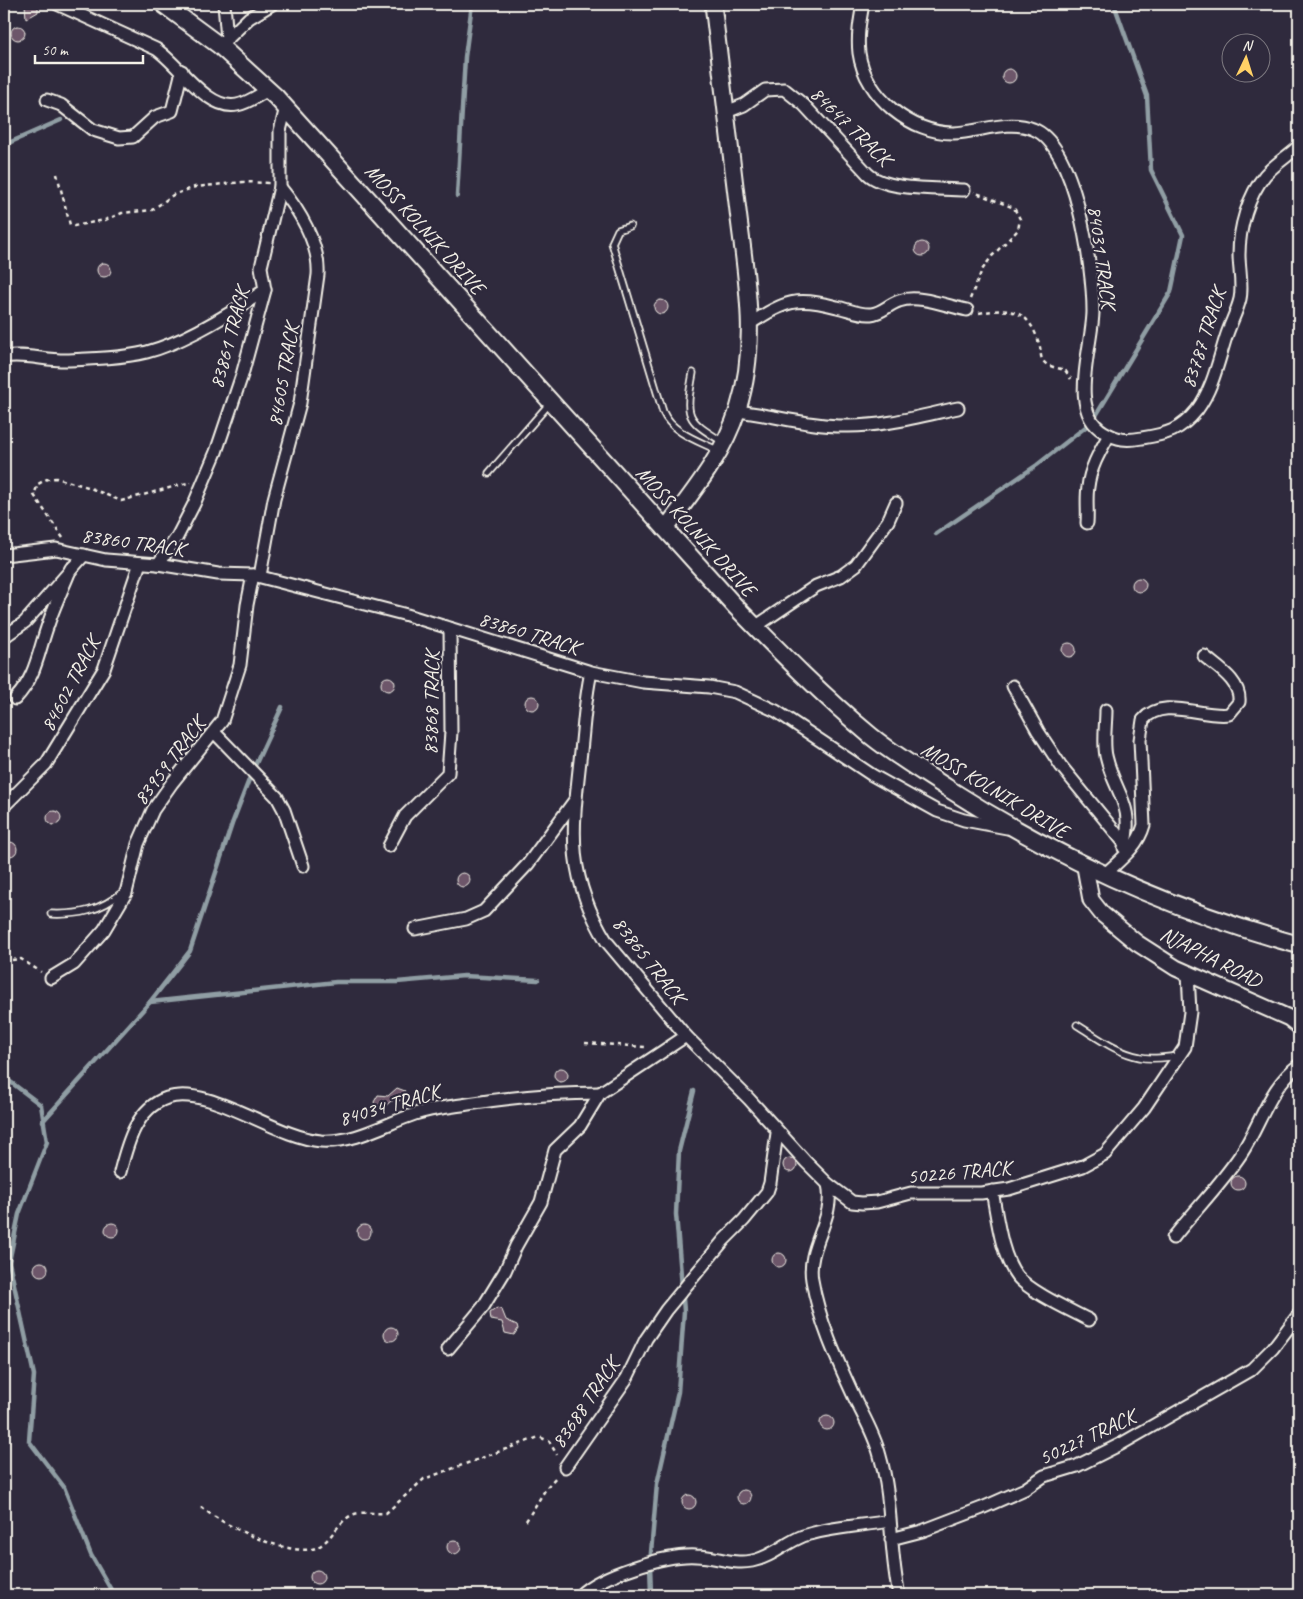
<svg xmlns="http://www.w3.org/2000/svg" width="1303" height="1599" font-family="Caveat,sans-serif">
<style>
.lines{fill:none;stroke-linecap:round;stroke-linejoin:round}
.stream{stroke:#909ea4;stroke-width:4.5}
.building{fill:#6d566a;stroke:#f4f1e8}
.service-casing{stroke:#f4f1e8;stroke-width:9}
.minor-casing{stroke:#f4f1e8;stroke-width:15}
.tertiary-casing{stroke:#f4f1e8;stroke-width:19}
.secondary-casing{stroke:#f4f1e8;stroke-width:20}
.path{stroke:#f4f1e8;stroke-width:2.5;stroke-dasharray:4 4;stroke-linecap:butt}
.service{stroke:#2f2a3d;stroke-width:5.5}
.minor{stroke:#2f2a3d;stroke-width:11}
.tertiary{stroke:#2f2a3d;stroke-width:15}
.secondary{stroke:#2f2a3d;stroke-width:16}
.labels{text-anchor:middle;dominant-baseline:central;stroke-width:4.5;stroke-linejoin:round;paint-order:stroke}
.street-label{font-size:21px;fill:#f4f1e8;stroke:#2f2a3d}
</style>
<rect width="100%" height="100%" fill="#2f2a3d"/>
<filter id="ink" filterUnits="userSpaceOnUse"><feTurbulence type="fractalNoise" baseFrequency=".02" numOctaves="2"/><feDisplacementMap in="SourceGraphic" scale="10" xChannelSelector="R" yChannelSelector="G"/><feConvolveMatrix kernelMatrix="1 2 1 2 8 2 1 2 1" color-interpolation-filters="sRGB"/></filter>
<g filter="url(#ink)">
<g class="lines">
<g class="stream">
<path d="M4,145L61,120"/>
<path d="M457,196L465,57L472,4"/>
<path d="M936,534L1037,465L1092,422L1171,292L1183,235L1151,170L1147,96L1114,4"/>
<path d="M150,1002L336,982H397L464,976L538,980"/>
<path d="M4,1077L41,1105L47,1142L19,1214L9,1262L34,1375L29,1441L64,1487L91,1555L114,1595"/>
<path d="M43,1121L150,1002L190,951L232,824L252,772L282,707"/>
<path d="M651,1595L650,1564L657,1484L678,1392L684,1311L676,1214L679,1151L694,1091"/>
</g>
</g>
<g class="building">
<path d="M25,4H38V12L26,19Z"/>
<circle cx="18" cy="33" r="7"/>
<circle cx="1009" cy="76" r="7"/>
<circle cx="922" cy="249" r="7"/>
<circle cx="104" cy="270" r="7"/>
<circle cx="661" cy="307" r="7"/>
<circle cx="1139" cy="585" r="7"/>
<circle cx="1069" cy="650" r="7"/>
<circle cx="388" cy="684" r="7"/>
<circle cx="532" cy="703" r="7"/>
<circle cx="54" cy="818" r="7"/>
<circle cx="10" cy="849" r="7"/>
<circle cx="463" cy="880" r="7"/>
<circle cx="561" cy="1075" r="7"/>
<path d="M397,1088L405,1091L404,1100L391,1101L383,1108L376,1106L374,1102L378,1095L388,1096Z"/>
<circle cx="790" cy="1165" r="7"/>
<circle cx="1238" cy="1183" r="7"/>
<circle cx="112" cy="1230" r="7"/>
<circle cx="364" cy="1232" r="7"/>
<circle cx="779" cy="1260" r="7"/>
<circle cx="41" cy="1269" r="7"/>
<path d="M497,1308L502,1310L506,1320L517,1325L518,1329L514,1335L505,1333L502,1322L491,1320L490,1313Z"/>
<circle cx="391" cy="1334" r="7"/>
<circle cx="827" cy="1423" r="7"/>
<circle cx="744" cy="1497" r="7"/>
<circle cx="689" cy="1502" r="7"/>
<circle cx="454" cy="1547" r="7"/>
<circle cx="317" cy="1577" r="7"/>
</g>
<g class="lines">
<defs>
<g id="service">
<path d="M630,226L618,230L612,243L663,412C672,433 699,441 719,451"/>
<path d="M693,373C685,417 685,419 723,442"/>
<path d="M489,473L550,403"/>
<path d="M51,914C79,915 100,911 123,892"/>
<path d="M1077,1025C1097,1037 1117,1053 1140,1057C1152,1060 1167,1057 1179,1056"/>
</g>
<g id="minor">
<path d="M57,4L156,49C179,64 207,111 237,105C248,103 259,95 268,90"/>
<path d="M224,4L227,39"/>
<path d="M863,4C860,20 857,36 859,53C865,97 912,134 954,133C979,132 1009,119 1033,129C1076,145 1093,269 1093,311C1093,346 1067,411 1104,432C1118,440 1126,441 1142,438C1167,434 1180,431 1197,410C1213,388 1218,362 1226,337C1230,324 1237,312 1240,299C1243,286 1239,268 1239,255C1239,228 1248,196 1265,175C1275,164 1288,156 1299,146"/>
<path d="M220,46L249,18L272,4"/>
<path d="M47,100L61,105L93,130L119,138L133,137L155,117L172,111L182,71"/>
<path d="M726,112L744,105L765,90L784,89L804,105L868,174C886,191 939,188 964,190"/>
<path d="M751,323C786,301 796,296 837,307C847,309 860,315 871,314C882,313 889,304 899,301C919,294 946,306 967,310"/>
<path d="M4,357C24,353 47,361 68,360C94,359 122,358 147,352C185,342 233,312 265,290"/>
<path d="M737,411C773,415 808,426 844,426C882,427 921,416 958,408"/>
<path d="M1087,523C1088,511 1086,498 1088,487C1090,468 1100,451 1109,435"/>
<path d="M4,555L56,549L106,560L158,564L218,574L253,575L407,615L591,672L643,682L709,687L735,692L776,711L872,775L937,811L964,820L1007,828"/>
<path d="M158,564L177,537L194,504L216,452L242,375L265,290L261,267L280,187V131L286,107"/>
<path d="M260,576L274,499L300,403L318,275C320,244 299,210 280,187"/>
<path d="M755,627L816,586L841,576L856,565L888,521L896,503"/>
<path d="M4,637L25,622L84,555"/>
<path d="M591,672C585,699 584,724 581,751C573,827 564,873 607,942L686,1036L749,1099L806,1162L828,1184L852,1202L862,1203L877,1202L911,1193H981L1009,1189L1083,1166L1105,1154L1144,1108L1185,1047L1190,1012L1188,974"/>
<path d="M1013,686L1038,731L1061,766L1125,844"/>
<path d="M15,699C37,676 38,651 49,622C55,604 64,586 71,568"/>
<path d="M1106,710C1106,725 1103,741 1106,756C1115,795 1135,803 1124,848"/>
<path d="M215,733L277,797L284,810L303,866"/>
<path d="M4,806L46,764L104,669L140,563"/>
<path d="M389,846L405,816L448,773L451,732L450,628"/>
<path d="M1104,875C1120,860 1138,847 1144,825L1140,740L1143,720C1163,696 1202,718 1229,714L1239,702C1241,681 1218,668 1204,656"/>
<path d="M415,929L466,919L484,911L528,864L575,800"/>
<path d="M51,978L74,964L104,930L126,893L138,844L153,810L172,783L222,721L240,665L247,605L253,575"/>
<path d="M120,1172C127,1145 136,1108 167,1098C209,1084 274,1137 321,1141C355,1143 385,1124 415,1114C432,1108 450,1107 468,1104C512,1097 555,1093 600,1093"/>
<path d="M828,1184C836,1219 806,1246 812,1280C819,1322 838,1362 856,1401C865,1419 875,1436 880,1456C893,1501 889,1550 899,1595"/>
<path d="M992,1191C997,1216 1001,1256 1017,1276C1030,1292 1070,1310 1089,1320"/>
<path d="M1173,1238C1195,1210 1221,1184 1241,1154C1261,1124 1269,1087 1299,1065"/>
<path d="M448,1349L483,1307L505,1271L516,1246L541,1202L555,1150L580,1126L600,1093L686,1036"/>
<path d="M565,1467L627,1378L646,1339L666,1310L724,1240L744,1220L767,1192L770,1183L777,1133"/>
<path d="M891,1539L922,1531L982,1508L1025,1489L1044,1476L1077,1466L1121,1444L1252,1369L1273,1348L1299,1314"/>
<path d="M580,1595C600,1575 667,1554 696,1556C716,1556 732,1565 752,1561C772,1557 785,1543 803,1536C830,1527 862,1526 889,1521"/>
</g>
<g id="tertiary">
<path d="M665,529C693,492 724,454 738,409C759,343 746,278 738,211C730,142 721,73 713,4"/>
<path d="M1085,867L1091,900L1102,914L1137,943L1176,968L1289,1018L1299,1026"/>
</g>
<path id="secondary" d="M163,4L220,46L276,97L735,606C779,651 823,696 871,736C896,756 923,772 949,789C1058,859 1174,911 1299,945"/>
</defs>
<use href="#service" class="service-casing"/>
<use href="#minor" class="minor-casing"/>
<use href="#tertiary" class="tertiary-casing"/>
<use href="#secondary" class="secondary-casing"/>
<g class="path">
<path d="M57,174L70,225L74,226L105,220L122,213L152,210L173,195L195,187L243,182L269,183"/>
<path d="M970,299L982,270L992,256L1018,230L1020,219L1014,208L974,192"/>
<path d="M979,313C1013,307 1030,310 1040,347C1041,352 1040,358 1044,362C1048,367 1059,368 1065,370L1071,379"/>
<path d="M63,538L34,495L38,484L47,479L56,478L88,487L121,501L191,482"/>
<path d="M4,961L21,959L41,972"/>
<path d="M585,1043L646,1047"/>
<path d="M201,1507C221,1524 292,1560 318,1547C333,1539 341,1515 359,1513C368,1512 377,1514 386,1513L424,1479L539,1437L549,1441L557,1455"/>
<path d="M526,1521L547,1487L557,1476"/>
</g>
<use href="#service" class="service"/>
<use href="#minor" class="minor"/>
<use href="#tertiary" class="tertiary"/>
<use href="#secondary" class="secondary"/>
</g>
</g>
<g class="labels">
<g class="street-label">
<text transform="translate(851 126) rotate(44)">84647 TRACK</text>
<text transform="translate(425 229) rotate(48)">MOSS KOLNIK DRIVE</text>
<text transform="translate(1102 257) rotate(82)">84031 TRACK</text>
<text transform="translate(229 338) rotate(-75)">83861 TRACK</text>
<text transform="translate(1203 338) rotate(-72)">83787 TRACK</text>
<text transform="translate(283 375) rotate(-80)">84605 TRACK</text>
<text transform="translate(696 531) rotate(48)">MOSS KOLNIK DRIVE</text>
<text transform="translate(133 542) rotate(8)">83860 TRACK</text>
<text transform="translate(529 633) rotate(17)">83860 TRACK</text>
<text transform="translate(70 684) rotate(-62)">84602 TRACK</text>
<text transform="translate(431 703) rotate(-89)">83868 TRACK</text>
<text transform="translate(169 761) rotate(-53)">83959 TRACK</text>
<text transform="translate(995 790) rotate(31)">MOSS KOLNIK DRIVE</text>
<text transform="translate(1211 957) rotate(27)">NJAPHA ROAD</text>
<text transform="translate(649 960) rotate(52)">83865 TRACK</text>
<text transform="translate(389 1105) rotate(-16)">84034 TRACK</text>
<text transform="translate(959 1172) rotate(-5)">50226 TRACK</text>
<text transform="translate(585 1403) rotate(-56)">83688 TRACK</text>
<text transform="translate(1087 1437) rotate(-25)">50227 TRACK</text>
</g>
</g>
<rect width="1303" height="1599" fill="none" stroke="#2f2a3d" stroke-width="20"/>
<rect x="10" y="10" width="1283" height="1579" fill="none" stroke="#f4f1e8" stroke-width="2" filter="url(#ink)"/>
<g transform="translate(1246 58) rotate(4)"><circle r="24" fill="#2f2a3d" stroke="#7e7a81"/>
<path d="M0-4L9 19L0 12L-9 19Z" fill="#ffd166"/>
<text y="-8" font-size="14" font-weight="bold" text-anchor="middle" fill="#f4f1e8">N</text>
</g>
<path d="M35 55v8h108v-8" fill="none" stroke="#f4f1e8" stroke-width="2.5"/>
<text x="42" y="55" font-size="15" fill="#f4f1e8" stroke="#2f2a3d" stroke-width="4" paint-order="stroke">50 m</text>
</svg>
